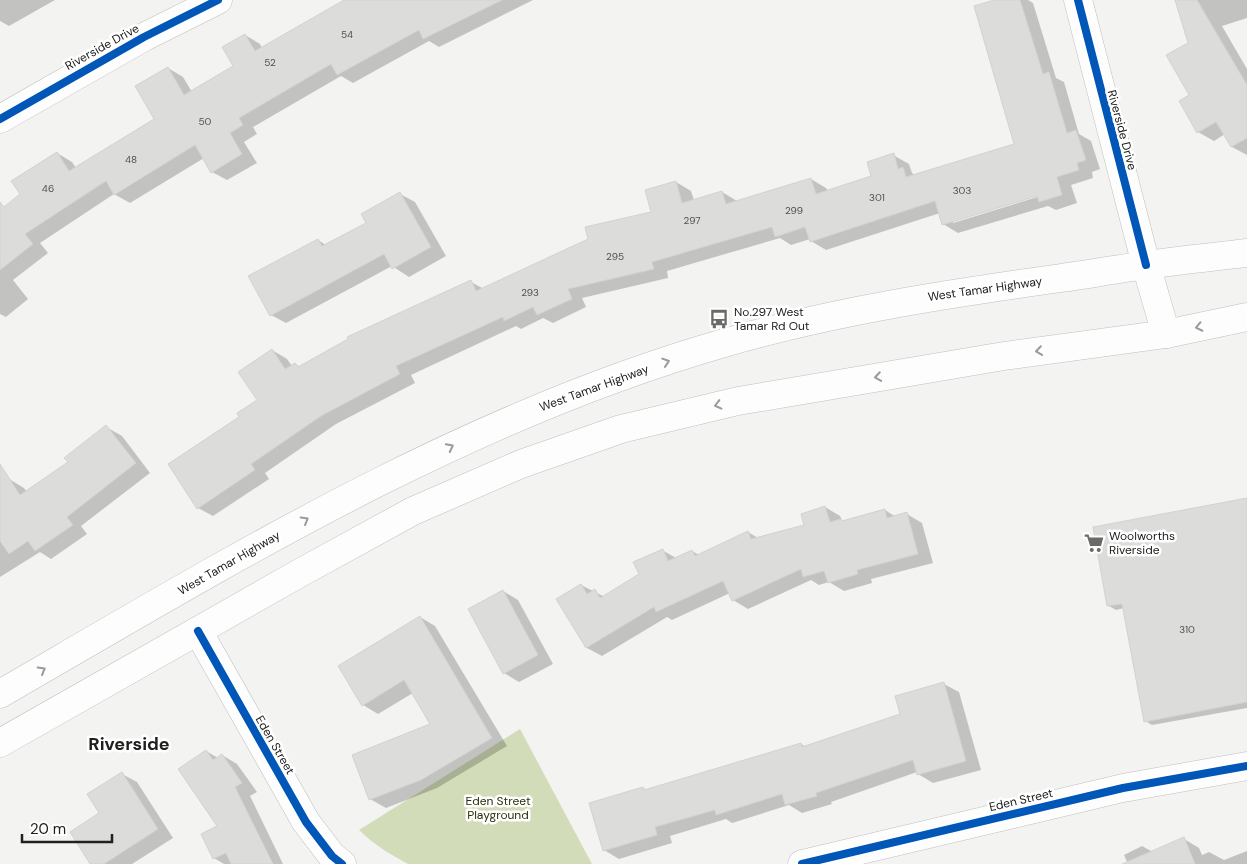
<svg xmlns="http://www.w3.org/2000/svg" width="1247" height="864" font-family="'DM Sans',sans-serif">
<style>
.green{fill:#d3dcb9}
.shadow{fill:#0003;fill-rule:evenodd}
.building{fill:#dcdddb;stroke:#d2d2d1}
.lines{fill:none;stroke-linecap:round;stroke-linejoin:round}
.street-casing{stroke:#bfbfbe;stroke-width:29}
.highway-casing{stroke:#bfbfbe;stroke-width:29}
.street{stroke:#fdfdfd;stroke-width:28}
.highway{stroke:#fdfdfd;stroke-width:28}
.cycleway-casing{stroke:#fff;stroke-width:11}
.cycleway{stroke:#0057b8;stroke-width:8}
.oneway{stroke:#9a9a99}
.labels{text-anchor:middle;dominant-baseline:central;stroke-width:5;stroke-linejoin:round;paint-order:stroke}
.number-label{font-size:10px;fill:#50514f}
.street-label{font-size:12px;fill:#20211f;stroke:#fff}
.poi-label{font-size:12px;fill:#20211f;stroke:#fff;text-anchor:start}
.park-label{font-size:12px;fill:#29300b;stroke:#fff}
.district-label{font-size:18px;font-weight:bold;fill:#20211f;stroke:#fff}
</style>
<rect width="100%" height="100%" fill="#f3f4f2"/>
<path class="green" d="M520,729L592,864H408C391,855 373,844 359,830Z"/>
<g class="shadow">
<path d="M0,0H55L9,26L0,21Z"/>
<path d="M347,0H533L439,47L429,41L353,83L341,76L253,127L257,134L244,142L257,163L227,180L212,172L204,158L130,203L114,194L40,243L48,253L13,280L28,299L6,317L0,314V212L21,195L57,153L72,162L76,168L156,119L168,68L183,77L192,92L235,66L245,35L260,44L262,48Z"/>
<path d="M999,0H1028L1033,3L1056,78L1064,82L1079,134L1091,141L1100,169L1092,172L1093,178L1071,185L1077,203L1056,210L1048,206L958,233L943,224L940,213L826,250L811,241L810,239L791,245L780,238L667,271L668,278L582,298L586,307L553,323L543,318L521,329L516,326L411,375L415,383L336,424L265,473L269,479L213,516L198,508L241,417L259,400L272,350L287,359L292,366L295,364L300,367L471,282L484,289L653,212L676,182L691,191L694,200L722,192L737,201L811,179L826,188L828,191L873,177L893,155L909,164L912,173L916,176L1016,145ZM1043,193L1044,195L953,223V220Z"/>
<path d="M1176,0H1247V18L1222,26L1247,69V155L1232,147L1225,134L1214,141L1198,132L1191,96L1189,43Z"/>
<path d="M400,194L415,202L446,256L409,277L392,266L286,323L271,315L318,240L326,245L368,223Z"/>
<path d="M106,427L122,436L150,473L81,526L87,534L51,559L40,552L0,577V485L9,479L24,488L27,492L69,462Z"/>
<path d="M1247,499V708L1152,725L1145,721L1124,608L1116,610L1109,606Z"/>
<path d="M825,507L840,516L843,522L885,510L896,517L907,514L922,523L933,563L871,579L872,583L844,591L829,582L819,585L811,580L748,609L733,600L730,593L672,620L667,617L602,656L587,648L558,600L581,585L605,597L641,575L662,550L676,558L692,551L699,555L748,532L758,538L806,526Z"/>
<path d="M503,591L518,600L553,664L519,682L504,673L469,609Z"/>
<path d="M420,617L435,626L507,746L437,788L386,808L370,799L432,725L413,693L378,714L363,705Z"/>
<path d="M944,684L959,692L981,770L933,783L918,774L917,772L831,802L832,804L802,813L789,805L732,823L726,819L670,836L672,843L619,859L604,850L643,788L647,790L801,744L806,747L901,714Z"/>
<path d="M206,751L218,758L222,755L237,764L257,792L250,796L283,864H224L214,858L218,826Z"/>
<path d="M122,774L137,782L173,838L132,864H91Z"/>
<path d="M1184,839L1199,848L1202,855L1209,852L1224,860L1247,851V864H1128L1124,855L1142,846L1153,852Z"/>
</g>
<g class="building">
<path d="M344,0H502L423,39L419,30L337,75L331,64L239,118L243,125L230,133L242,154L211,173L195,145L114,195L106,181L25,234L33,244L0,270V202L4,207L20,194L11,181L57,152L69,171L154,119L135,86L168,67L184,95L233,66L222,47L245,34L255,51Z"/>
<path d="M994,0H1020L1043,74L1049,72L1067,133L1076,130L1086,160L1077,163L1079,170L1057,177L1062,195L1039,202L1037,196L942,225L935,201L810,242L805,227L775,237L772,227L652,262L654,269L568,289L572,299L537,315L533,307L504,321L503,317L396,366L400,374L321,416L251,464L255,470L197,509L168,464L239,417L237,413L257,400L238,372L272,349L285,369L295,363L298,367L348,339L347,337L471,280L476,291L588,239L585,227L651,212L645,190L676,181L682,203L722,191L726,204L811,178L816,194L871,176L867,162L894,153L898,169L903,167L906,177L1014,144L974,6Z"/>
<path d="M1175,0H1197L1247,85V138L1231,147L1216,122L1197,133L1179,101L1189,95L1166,55L1188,43Z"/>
<path d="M400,192L431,247L392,269L384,254L270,316L248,276L318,239L322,246L366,223L361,214Z"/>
<path d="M106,425L136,463L67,517L73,525L35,551L28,541L9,554L0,541V464L20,495L68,462L64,458Z"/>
<path d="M1247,498V702L1144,722L1122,604L1107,606L1093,527Z"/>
<path d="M825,506L830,522L841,519L842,521L885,509L887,518L907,512L918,554L857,570L858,574L828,583L824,571L803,577L801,569L732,601L723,581L656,612L654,607L586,648L556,599L581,584L587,594L595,589L600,598L639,574L633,562L663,549L668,561L692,550L695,556L748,531L751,539L804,525L801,514Z"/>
<path d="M503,590L538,655L503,674L468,609Z"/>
<path d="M420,616L492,738L421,780L369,800L352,755L430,724L404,680L362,706L338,666Z"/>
<path d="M944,682L966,761L917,775L913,760L816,793L817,796L785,805L782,794L716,815L715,810L655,827L657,835L603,851L589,803L643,787L644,790L801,743L802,747L900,714L895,696Z"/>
<path d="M206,750L213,760L222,754L242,783L235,787L273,864H231L226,853L213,859L201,834L217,826L178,769Z"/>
<path d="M122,772L158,829L104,864H90L70,832L99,813L87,794Z"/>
<path d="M1184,837L1195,864H1122Z"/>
</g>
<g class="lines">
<defs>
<g id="street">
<path d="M1078,0L1146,265"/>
<path d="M0,119L144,37L218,0"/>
<path d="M198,631L306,822L332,856L342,864"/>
<path d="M802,864L1123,788L1247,766"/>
</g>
<g id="highway">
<path d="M1146,265L1166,334"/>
<path d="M0,694C233,559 463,418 724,343C834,311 947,294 1061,278C1089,274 1118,269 1147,265C1180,260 1214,257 1247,253"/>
<path d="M0,743L298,574L413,511L521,464L621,429L738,401L1004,356L1166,334L1247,317"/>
</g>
</defs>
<use href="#street" class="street-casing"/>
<use href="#highway" class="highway-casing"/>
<use href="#street" class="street"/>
<use href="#highway" class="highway"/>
<defs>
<g id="cycleway">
<path d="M1078,0L1146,265"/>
<path d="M0,119L144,37L218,0"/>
<path d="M198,631L306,822L332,856L342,864"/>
<path d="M802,864L1123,788L1247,766"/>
</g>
</defs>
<use href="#cycleway" class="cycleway-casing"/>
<use href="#cycleway" class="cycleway"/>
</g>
<defs><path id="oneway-chevron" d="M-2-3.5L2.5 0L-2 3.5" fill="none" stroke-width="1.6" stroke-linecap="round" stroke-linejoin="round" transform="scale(1.25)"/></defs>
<g class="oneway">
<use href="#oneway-chevron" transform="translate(1199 327) rotate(168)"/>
<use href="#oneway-chevron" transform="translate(1039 351) rotate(172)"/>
<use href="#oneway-chevron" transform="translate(666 362) rotate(-18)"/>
<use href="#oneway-chevron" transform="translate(878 377) rotate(171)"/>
<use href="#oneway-chevron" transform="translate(718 405) rotate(166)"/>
<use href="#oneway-chevron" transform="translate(450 447) rotate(-27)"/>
<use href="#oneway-chevron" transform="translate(305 520) rotate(-30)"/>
<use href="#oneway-chevron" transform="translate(42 670) rotate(-30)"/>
</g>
<defs>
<symbol id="bus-bare" viewBox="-9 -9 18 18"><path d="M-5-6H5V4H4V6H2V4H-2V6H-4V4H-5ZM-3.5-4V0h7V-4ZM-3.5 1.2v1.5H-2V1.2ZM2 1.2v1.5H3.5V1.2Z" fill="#6a6b69" stroke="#fff" stroke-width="2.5" paint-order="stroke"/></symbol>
<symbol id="supermarket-bare" viewBox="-9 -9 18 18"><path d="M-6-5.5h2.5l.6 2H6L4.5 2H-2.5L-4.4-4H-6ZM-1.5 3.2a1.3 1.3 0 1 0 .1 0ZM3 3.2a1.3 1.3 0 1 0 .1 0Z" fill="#6a6b69" stroke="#fff" stroke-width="2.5" paint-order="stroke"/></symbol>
</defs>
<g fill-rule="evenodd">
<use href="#bus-bare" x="705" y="305" width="28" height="28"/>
<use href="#supermarket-bare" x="1080" y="529" width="28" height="28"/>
</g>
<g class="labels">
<g class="number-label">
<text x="347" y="34">54</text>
<text x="270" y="62">52</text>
<text x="205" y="121">50</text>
<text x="131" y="159">48</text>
<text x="48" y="188">46</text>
<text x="962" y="190">303</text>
<text x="877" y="197">301</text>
<text x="794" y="210">299</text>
<text x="692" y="220">297</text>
<text x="615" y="256">295</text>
<text x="530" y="292">293</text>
<text x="1187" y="629">310</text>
</g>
<g class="street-label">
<text transform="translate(102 47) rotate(-29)">Riverside Drive</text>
<text transform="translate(1122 130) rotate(75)">Riverside Drive</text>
<text transform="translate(985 289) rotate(-8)">West Tamar Highway</text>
<text transform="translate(594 388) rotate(-20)">West Tamar Highway</text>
<text transform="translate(229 563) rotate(-30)">West Tamar Highway</text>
<text transform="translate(275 745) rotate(60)">Eden Street</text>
<text transform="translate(1021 800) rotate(-13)">Eden Street</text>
</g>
<g class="poi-label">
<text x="734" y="312">No.297 West<tspan x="734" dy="14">Tamar Rd Out</tspan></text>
<text x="1109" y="536">Woolworths<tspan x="1109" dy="14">Riverside</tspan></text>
</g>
<g class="park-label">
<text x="498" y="801">Eden Street<tspan x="498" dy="14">Playground</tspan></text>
</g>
<g class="district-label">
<text x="129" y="744">Riverside</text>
</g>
</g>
<path d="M22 834v8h90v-8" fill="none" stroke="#20211f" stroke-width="2.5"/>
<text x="30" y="834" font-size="15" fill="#20211f" stroke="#ffffff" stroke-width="4" paint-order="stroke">20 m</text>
</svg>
